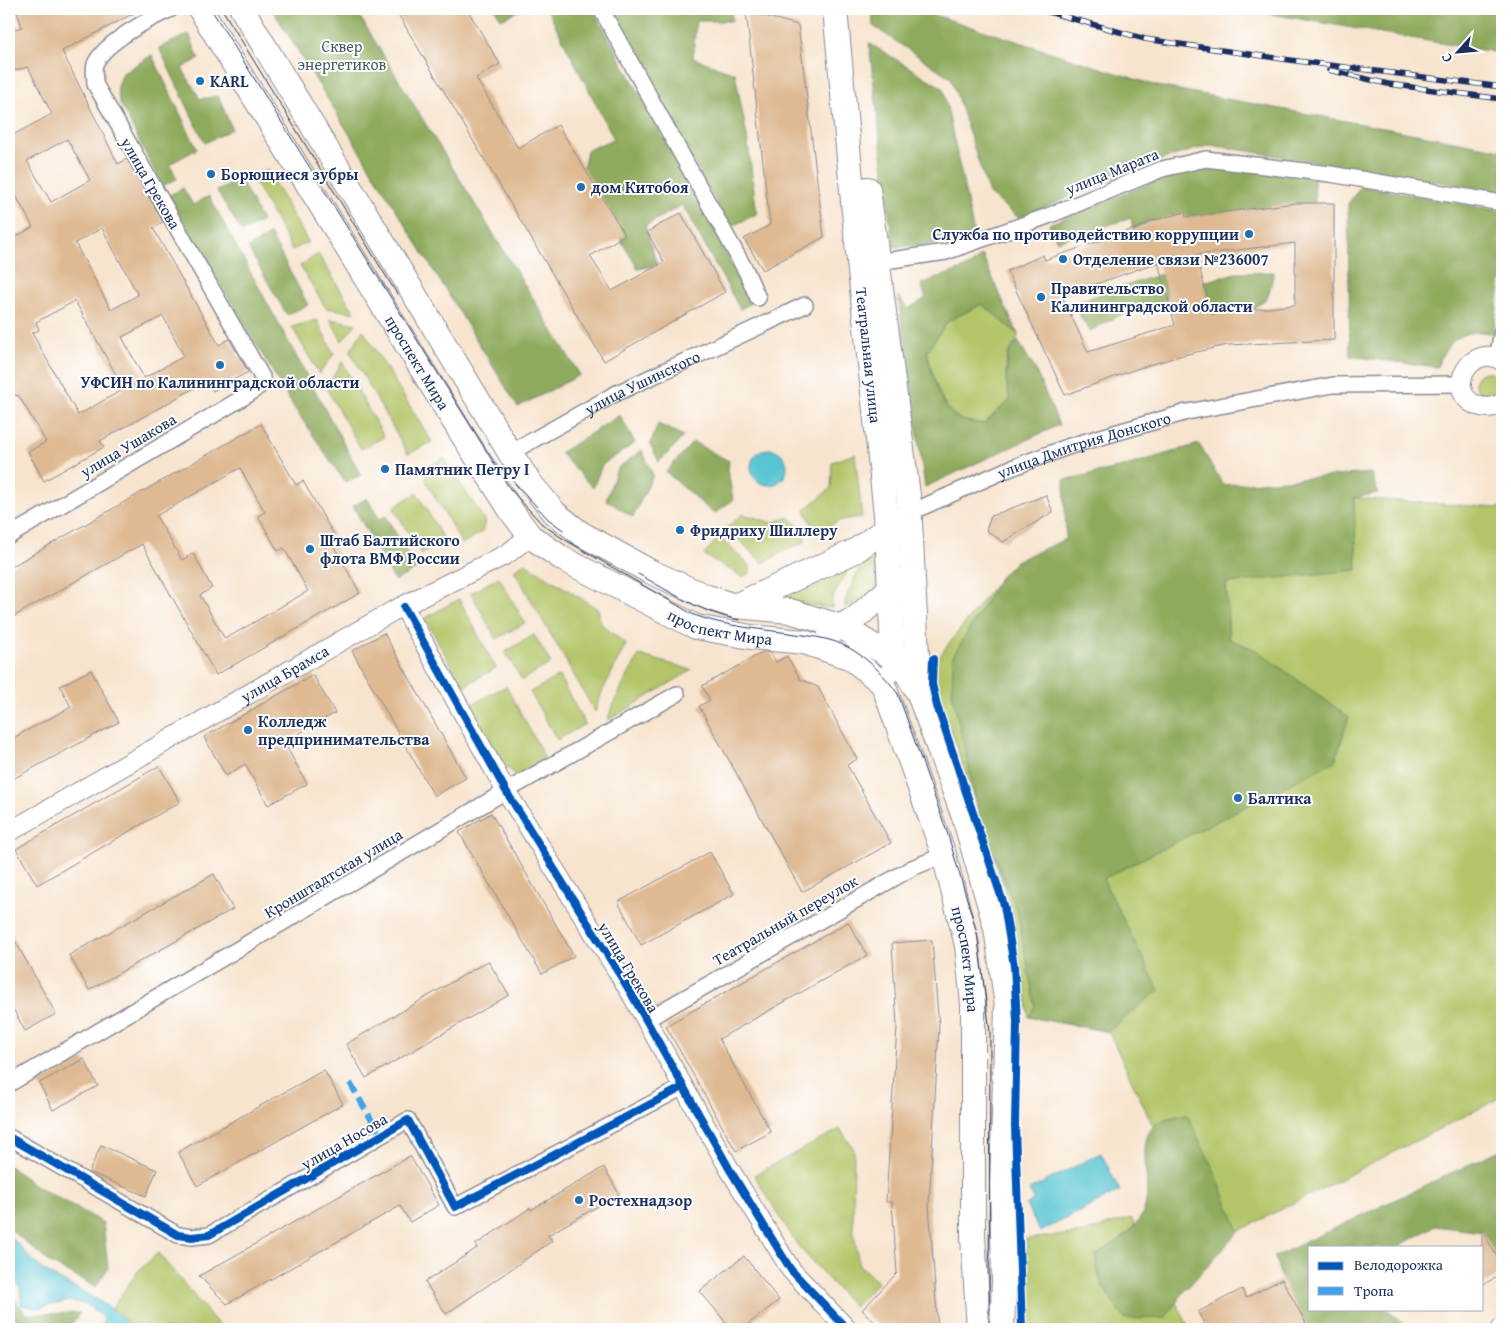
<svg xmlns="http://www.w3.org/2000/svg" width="1511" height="1338" font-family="'Gentium Book Plus',serif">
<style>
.green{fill:#b3c568;stroke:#677a63}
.forest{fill:#8eaa5c;stroke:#546c5d}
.water{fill:#59c5d2;stroke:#3a7a98}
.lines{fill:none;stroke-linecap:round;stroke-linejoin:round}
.stream{stroke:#59c5d2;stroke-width:5.5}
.building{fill:#deb992;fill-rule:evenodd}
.minor-casing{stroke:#898a96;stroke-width:18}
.tertiary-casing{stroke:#898a96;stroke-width:21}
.primary-casing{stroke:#898a96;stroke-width:26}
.minor{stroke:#fff;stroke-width:15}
.tertiary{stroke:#fff;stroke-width:19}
.primary{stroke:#fff;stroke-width:24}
.tram{stroke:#1b2f5e;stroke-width:1}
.rail-casing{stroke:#1b2f5e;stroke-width:5.5}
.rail{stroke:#fff;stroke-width:4;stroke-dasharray:11;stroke-linecap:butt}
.quiet{stroke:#3da3ed;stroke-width:6;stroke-dasharray:12 6;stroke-linecap:butt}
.cycleway-casing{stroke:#fff;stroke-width:11}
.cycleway{stroke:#0057b8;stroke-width:8}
.poi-dot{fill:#1f6fb2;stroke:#fff;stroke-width:2}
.labels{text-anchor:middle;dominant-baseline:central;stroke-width:4;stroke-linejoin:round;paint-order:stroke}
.park-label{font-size:16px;fill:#495c61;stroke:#fff}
.poi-label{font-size:16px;font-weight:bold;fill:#1b2f5e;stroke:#fff;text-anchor:start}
.street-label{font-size:16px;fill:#1b2f5e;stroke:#fff}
</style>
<rect width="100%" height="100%" fill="#fff"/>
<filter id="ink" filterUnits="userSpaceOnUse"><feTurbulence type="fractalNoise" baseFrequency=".02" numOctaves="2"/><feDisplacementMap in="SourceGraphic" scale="10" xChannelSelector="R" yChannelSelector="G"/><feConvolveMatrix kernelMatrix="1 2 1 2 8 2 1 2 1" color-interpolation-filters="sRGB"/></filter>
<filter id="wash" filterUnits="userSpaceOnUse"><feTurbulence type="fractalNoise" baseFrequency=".0096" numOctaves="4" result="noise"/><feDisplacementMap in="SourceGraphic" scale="20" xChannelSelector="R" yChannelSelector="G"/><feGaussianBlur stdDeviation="1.12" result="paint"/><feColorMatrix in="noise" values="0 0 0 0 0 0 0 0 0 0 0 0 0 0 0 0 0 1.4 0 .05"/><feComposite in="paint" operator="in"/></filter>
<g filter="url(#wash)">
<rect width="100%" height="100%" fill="#f7e4ce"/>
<g class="green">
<path d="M267,170L308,242L292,250L253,179Z"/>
<path d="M318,254L355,313L326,308L300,266Z"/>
<path d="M982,304L1018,334C1018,344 1010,346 1008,355C1004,368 1007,386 1010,400L984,424C976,422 963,422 957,417C938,404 932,372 927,351L948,321Z"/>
<path d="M330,319L356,324L342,341Z"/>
<path d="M317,320L334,354L319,374L292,327Z"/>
<path d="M363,330L432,442L408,454L350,352Z"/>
<path d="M342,362L384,437L361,449L326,388Z"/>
<circle cx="1486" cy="383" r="11"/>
<path d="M855,454L862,517L841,520L816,533L805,510L831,488L832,462Z"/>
<path d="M444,458L485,521L482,532L462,544L426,481L428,467Z"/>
<path d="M1221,489L1502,508V1097L1209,1246L1109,1032L1029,1017L1012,911L936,686L937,659L1000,578L1016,561Z"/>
<path d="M417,493L444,540L421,554L393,507Z"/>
<path d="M743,514L772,523L789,517L798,525L806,541L762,563L727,527Z"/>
<path d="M719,537L750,566V573L743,577L704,555Z"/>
<path d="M876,551L877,589L845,608V600L864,558Z"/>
<path d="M525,563L598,609L601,624L626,644L602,692L595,712L514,570Z"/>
<path d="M851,565L832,599V608L771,600Z"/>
<path d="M499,577L525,623L496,639L471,593Z"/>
<path d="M459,599L496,668L463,687L425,618Z"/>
<path d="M534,635L551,663L522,680L505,652Z"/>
<path d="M639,655L692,670L607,721L615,700Z"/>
<path d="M559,676L585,724L557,740L530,692Z"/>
<path d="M506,686L545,758L516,776L502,762L470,705Z"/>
<path d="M840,1129L854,1149L853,1227L859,1265L878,1282L854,1307L798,1246L754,1175Z"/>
<path d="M1131,1218L1190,1329H1029L1026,1239L1083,1233Z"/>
<path d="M158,1253L222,1329H98L137,1272Z"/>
<path d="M489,1325L503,1329H451Z"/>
</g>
<g class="forest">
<path d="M272,9H355L580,375L518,407Z"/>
<path d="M495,9H522L501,19Z"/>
<path d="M547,9H593L719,238L750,304L740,309L682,205L645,226L657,265L638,269L582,174L587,150L614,139Z"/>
<path d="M607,9H731L732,21H696L693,58L735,73L747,136L757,214L730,227Z"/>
<path d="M872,9H916L1157,86L1502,150V192L1210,145L1157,161L1019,218L989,194L951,78L873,26Z"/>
<path d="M1242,9H1502V53L1469,48Z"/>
<path d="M189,34L199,59L182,68L200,99L218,96L232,129L205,143L159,48Z"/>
<path d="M869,43L943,88L974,234L940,244L893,247Z"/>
<path d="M152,55L197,149L170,164L177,179L162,186L119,101L117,85L123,73Z"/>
<path d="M1186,169H1221L1314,177L1315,203L1186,217L1184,212L1148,222L1133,229L1131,218L1057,241L1049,224Z"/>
<path d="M240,179L262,221L242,232L217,191Z"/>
<path d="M1361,186L1502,211V274L1493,334C1464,326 1447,341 1437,367L1350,356L1348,204Z"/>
<path d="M183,188L193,205L209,196L361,475L345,482L293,406L168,196Z"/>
<path d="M270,234L308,305L287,315L248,248Z"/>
<path d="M982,255L1018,334L982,304L948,321L927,351C932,372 938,404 957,418C963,422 976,423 984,424L1010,400L1006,381L1008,354L1018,341L1035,369L1059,425L925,487L898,296L908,309L926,298L921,284L970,266Z"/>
<path d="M1274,272L1268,297L1253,309L1212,315L1203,282L1235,273Z"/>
<path d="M1161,274L1168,299L1120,315L1090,331L1072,304Z"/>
<path d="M620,415L635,443L602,465L593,488L560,453Z"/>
<path d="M658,424L684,436L659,462L650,444Z"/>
<path d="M693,442L729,461L728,472L733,500L714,514L666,472Z"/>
<path d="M1199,444L1223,485L1371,473L1378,493L1354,498L1357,570L1226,583L1229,639L1256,650L1349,717L1335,761L1103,879L1159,990L1109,1031L1029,1017L1035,1006L1017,911L981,823L952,693L953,656L1000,578L1016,561L1066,539L1064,480L1122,467Z"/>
<path d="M642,450L653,475L633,517L606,500L617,469Z"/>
<path d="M367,498L379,519L386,516L416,569L395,581L353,506Z"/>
<path d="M1187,1115L1213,1168L1239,1231L1185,1290L1165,1318L1125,1319C1110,1299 1095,1280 1096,1255C1113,1244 1132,1234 1142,1215C1160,1177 1117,1119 1187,1115Z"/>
<path d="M1502,1149V1266L1483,1232L1435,1226L1397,1247H1310V1309H1387L1408,1329H1309L1282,1279L1274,1257Z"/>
<path d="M9,1166L35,1185L103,1223L108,1268L96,1287L50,1263L9,1228Z"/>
<path d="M9,1292L26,1314L80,1313L68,1329H9Z"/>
</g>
<g class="water">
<circle cx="769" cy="467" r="18"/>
<path d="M1101,1153L1120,1191L1040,1232L1026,1205L1034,1200L1029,1190Z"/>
<path d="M9,1235C21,1247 34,1264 48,1273C74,1289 115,1304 132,1329H118L86,1304L70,1301L38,1308L21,1305L20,1287L9,1276Z"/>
</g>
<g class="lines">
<path class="stream" d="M101,1313L115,1329"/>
</g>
<g id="blocks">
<g class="building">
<path d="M16,9H142L62,51L118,164L127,159L163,222L153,228L219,345L229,339L248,372L213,391L207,381L100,441L104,447L44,481L28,452L46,442L19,396L9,394V241L33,227L9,183V137L52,114L28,67L9,72V31L22,27ZM67,139L90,180L51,202L27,161ZM102,228L138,295L111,310L75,243ZM75,301L124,389L78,415L32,333L39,330L36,322ZM163,316L184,356L144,378L122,337Z"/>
<path d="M395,9H467L500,64L476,78L518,148L558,125L625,235L590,256L612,291L664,262L647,232L681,213L725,292L604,361Z"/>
<path d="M746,11L798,25L824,237L763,270L744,239L770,225Z"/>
<path d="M1295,203H1334V340L1228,345L1183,355L1136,369L1065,395L1007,271L1043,255L1045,260L1148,224V222L1185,212L1186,217ZM1295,243V305L1212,314L1196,255ZM1158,262L1175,325L1088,352L1062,296Z"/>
<path d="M261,424L296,485L303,481L334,535L329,538L360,593L216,675L142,544L9,619V568ZM240,468L265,512L258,516L278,551L284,548L308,591L225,639L200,595L212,588L193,553L182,560L156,516Z"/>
<path d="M1046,495L1053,512L1003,542L986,530L991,516Z"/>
<path d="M384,633L466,778L434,796L352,651Z"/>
<path d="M763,652L771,653L776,662L787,656L800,679L818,687L857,759L847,765L891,843L802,892L699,706L710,700L702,686Z"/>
<path d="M91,670L119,722L9,781V740L71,707L60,686Z"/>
<path d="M313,675L335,713L284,742L307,784L268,805L245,764L226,776L204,737Z"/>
<path d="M159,766L180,802L37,885L16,849Z"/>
<path d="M491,813L574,956L542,974L459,832Z"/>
<path d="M710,852L734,894L641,945L618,902Z"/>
<path d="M214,874L233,909L89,990L69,955Z"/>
<path d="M848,922L867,955L719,1039L771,1132L736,1151L666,1026Z"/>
<path d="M9,930L56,1014L25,1031L9,1001Z"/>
<path d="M932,940L939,1028L929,1204L938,1329H882L862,1310L897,1273L892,1202H886L897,1026L892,943Z"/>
<path d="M488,961L509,995L366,1078L346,1044Z"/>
<path d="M84,1059L98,1086L53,1110L39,1083Z"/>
<path d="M324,1070L343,1104L197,1186L178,1152Z"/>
<path d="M101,1145L157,1170L146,1196L89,1172Z"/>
<path d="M410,1156L439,1205L410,1222L400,1206L227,1304L199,1276Z"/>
<path d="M604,1167L619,1194L548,1235L552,1241L446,1314L425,1282L477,1248L475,1245L530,1208L531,1210Z"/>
<path d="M1482,1230L1502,1266V1274L1482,1285Z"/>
<path d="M744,1256L779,1300L742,1329H731L700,1291Z"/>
<path d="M1282,1279L1309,1329H1207L1198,1312L1242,1289L1246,1298Z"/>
</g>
</g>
</g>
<g filter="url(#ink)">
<use href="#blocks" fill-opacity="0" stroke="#898a96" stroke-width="1"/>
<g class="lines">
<defs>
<g id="minor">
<path d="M601,9L746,271L758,298"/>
<path d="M871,263L946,252L1048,216L1162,169L1206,159L1330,174L1502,203"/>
<path d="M1497,358L1502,331"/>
<path id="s1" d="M510,453L615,394L805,305"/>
<path id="s2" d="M909,513L1006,470L1070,446L1187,412L1333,385L1461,384"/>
<path d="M9,536L249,394L263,383L262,377L95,84C95,78 93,69 95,64C105,42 149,19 171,9"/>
<path d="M646,1020L912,868L944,855"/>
<path d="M9,1084L506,791L677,694"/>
<path d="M9,1137L178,1235L192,1237L209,1235L408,1120L455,1207L683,1087"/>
</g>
<g id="tertiary">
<path d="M1502,361C1472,341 1443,391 1476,405C1486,409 1494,408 1502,403"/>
<path d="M404,607L506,791L631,993L730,1170L791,1270L847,1329"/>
<path id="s3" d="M9,832L393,611L507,554L530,536"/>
<path d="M1501,1329L1502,1328"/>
</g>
<g id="primary">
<path id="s4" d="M200,9L460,431L512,512L530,536L563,559L696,627L751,637L804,642L851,658L883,684L944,855L967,945L973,1004V1237L979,1329"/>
<path d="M242,9L510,453L530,483L555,513L580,533L649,571L707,597L735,606L790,611L842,627L892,657L906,672L919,694L964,817L996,928L1007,1006L1002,1185L1004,1282L1002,1329"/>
<path id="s5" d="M835,9L856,233L886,514L894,669"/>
<path d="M868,189L909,503L919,693"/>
<path d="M737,605L855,551L897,521"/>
<path d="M830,632L856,618L896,583"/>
</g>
</defs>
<use href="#minor" class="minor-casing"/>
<use href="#tertiary" class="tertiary-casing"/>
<use href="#primary" class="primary-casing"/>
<use href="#minor" class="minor"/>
<use href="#tertiary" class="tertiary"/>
<use href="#primary" class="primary"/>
<g class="tram">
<path d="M211,9L510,489L542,524L562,538L694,615C726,627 762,629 796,634C811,636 827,638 841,644C863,653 885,675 898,694L948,835L977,933L990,1032L989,1329"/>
<path d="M222,9L397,294"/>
<path d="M515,483L548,519L563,530"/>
<path d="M638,574C671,592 703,614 740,620"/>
</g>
<defs>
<g id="rail">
<path d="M1038,9L1145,39L1297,61L1502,87"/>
<path d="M1329,70L1388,84L1502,99"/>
</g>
</defs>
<use href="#rail" class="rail-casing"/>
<use href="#rail" class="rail"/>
<path class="quiet" d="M350,1083L381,1136"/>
<defs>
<g id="cycleway">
<path d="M404,607L506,791L631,993L730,1170L791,1270L847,1329"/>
<path d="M933,659L932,684L937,706L1004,905L1014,966L1017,1022L1015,1126L1022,1329"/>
<path d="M9,1137L178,1235L192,1237L209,1235L408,1120L455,1207L683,1087"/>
</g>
</defs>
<use href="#cycleway" class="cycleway-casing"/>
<use href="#cycleway" class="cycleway"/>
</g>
</g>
<g class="poi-dot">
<circle cx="200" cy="81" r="5"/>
<circle cx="211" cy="174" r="5"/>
<circle cx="581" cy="187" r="5"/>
<circle cx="1249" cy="234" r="5"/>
<circle cx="1063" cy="259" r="5"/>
<circle cx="1041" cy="297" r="5"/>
<circle cx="220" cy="365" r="5"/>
<circle cx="385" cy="469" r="5"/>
<circle cx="680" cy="530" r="5"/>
<circle cx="310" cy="549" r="5"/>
<circle cx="248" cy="730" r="5"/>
<circle cx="1238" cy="798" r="5"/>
<circle cx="579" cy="1200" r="5"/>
</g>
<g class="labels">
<g class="park-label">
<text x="342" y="46">Сквер<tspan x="342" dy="18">энергетиков</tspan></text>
</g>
<g class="poi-label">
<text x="210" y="81">KARL</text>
<text x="221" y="174">Борющиеся зубры</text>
<text x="591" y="187">дом Китобоя</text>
<text x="1239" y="234" text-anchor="end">Служба по противодействию коррупции</text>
<text x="1073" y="259">Отделение связи №236007</text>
<text x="1051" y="288">Правительство<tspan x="1051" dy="18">Калининградской области</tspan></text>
<text x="220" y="382" text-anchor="middle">УФСИН по Калининградской области</text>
<text x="395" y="469">Памятник Петру I</text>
<text x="690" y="530">Фридриху Шиллеру</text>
<text x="320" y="540">Штаб Балтийского<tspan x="320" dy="18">флота ВМФ России</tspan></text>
<text x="258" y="721">Колледж<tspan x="258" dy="18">предпринимательства</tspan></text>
<text x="1248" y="798">Балтика</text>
<text x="589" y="1200">Ростехнадзор</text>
</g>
<g class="street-label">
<text transform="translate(1112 171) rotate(-22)">улица Марата</text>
<text transform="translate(151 183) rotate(60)">улица Грекова</text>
<text stroke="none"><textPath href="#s5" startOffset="348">Театральная улица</textPath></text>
<text stroke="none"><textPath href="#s4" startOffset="415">проспект Мира</textPath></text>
<text stroke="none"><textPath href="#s1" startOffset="150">улица Ушинского</textPath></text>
<text transform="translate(128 445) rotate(-31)">улица Ушакова</text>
<text stroke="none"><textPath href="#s2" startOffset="188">улица Дмитрия Донского</textPath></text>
<text stroke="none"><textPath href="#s4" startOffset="835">проспект Мира</textPath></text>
<text stroke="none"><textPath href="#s3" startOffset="318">улица Брамса</textPath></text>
<text transform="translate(333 873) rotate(-31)">Кронштадтская улица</text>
<text transform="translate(785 920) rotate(-30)">Театральный переулок</text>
<text stroke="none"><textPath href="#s4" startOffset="1300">проспект Мира</textPath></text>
<text transform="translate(629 967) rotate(59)">улица Грекова</text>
<text transform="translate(344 1141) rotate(-30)">улица Носова</text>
</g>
</g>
<rect width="1511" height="1338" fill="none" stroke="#fff" stroke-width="30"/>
<rect x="1308" y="1246" width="175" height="65" fill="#ffffff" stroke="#a4acbf"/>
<rect x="1318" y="1262" width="25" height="8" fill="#0057b8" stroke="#a4acbf"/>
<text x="1354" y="1270" font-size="15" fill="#1b2f5e">Велодорожка</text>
<rect x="1318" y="1287" width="25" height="8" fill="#3da3ed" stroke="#a4acbf"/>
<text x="1354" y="1296" font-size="15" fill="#1b2f5e">Тропа</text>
<g transform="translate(1458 52) rotate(243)" stroke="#ffffff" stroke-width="4" paint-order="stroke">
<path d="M0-4L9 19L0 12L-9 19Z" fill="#1b2f5e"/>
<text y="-8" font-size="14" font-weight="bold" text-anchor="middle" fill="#1b2f5e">С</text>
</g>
</svg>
